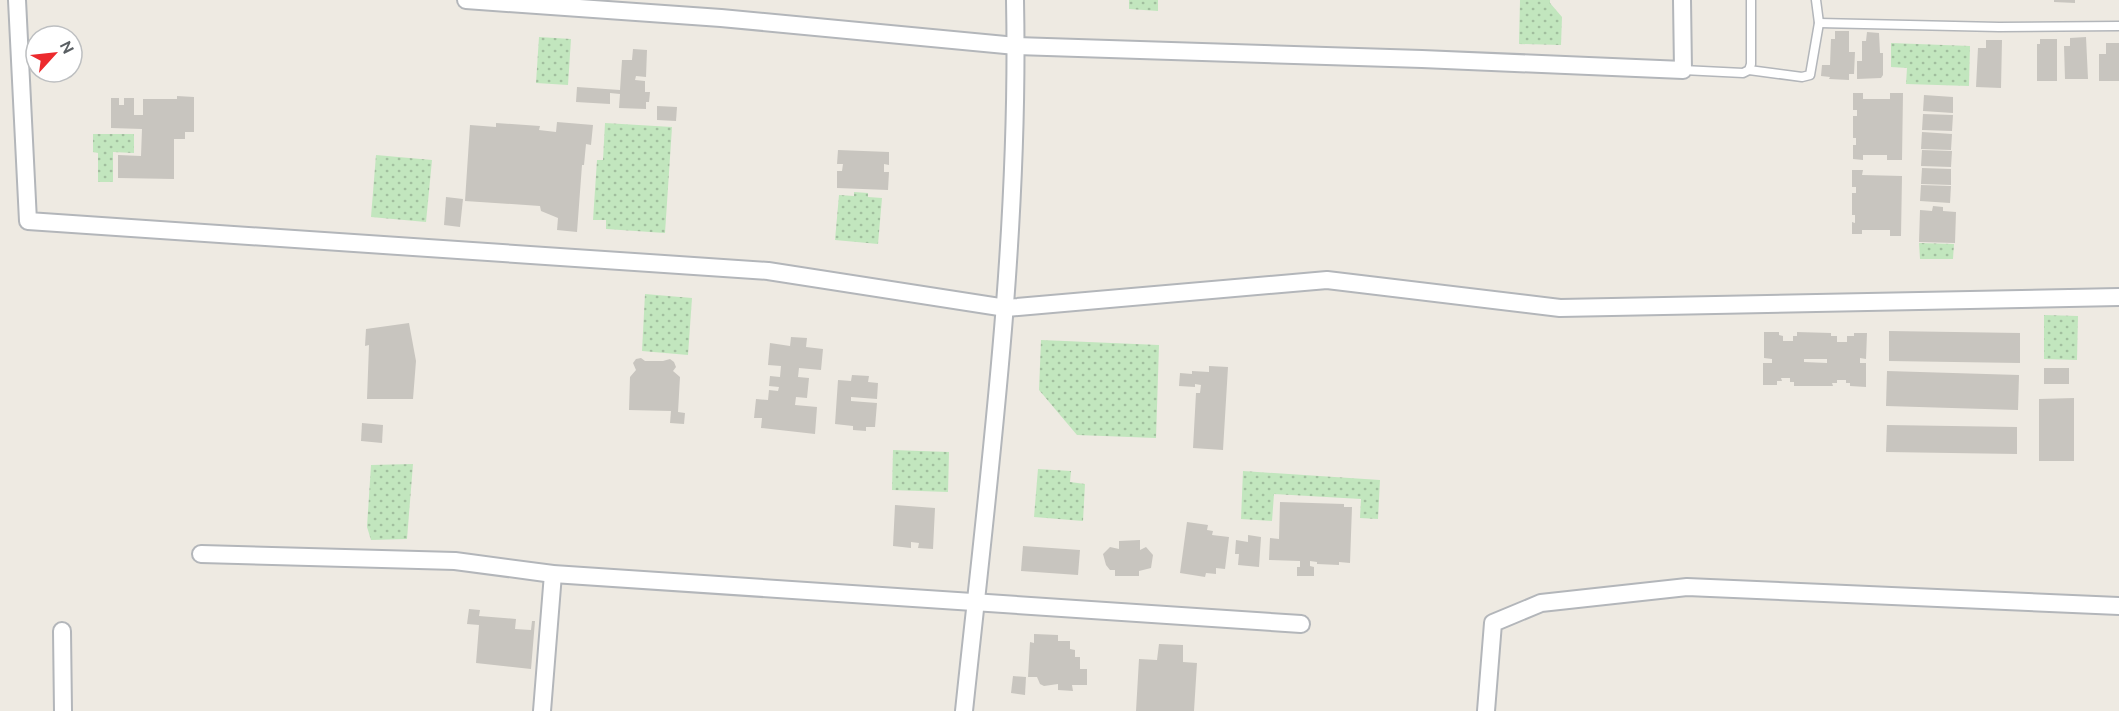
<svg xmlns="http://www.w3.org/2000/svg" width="2119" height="711" font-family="Ubuntu,sans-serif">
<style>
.grass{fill:url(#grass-dots)}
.building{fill:#c8c5bf;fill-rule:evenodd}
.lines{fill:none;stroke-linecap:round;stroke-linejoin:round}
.lane-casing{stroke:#b3b6ba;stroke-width:11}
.street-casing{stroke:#b3b6ba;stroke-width:20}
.lane{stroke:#fff;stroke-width:8}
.street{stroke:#fff;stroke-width:16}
</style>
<defs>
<pattern id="grass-dots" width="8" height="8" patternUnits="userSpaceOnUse" patternTransform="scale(1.5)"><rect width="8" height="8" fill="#c2e6be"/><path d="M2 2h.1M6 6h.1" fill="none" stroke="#a1be9e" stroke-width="1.8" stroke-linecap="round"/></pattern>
</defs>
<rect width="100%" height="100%" fill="#eeeae2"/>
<g class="grass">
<path d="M1129,0H1158V11L1129,9Z"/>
<path d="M1520,0H1550V3L1562,17L1561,45L1519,44Z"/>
<path d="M539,37L571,39L568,85L536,83Z"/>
<path d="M1891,43L1970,46L1969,86L1906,84L1907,68L1891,67Z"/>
<path d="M605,123L672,127L665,233L606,229V220H593L597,160H603Z"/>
<path d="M93,134H134V153L113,152V182H98V153L93,152Z"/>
<path d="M376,155L432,160L426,222L371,217Z"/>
<path d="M854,192L868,193V197L882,198L878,244L835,240L839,195L854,196Z"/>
<path d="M1919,243L1954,244L1953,259H1920Z"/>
<path d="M645,294L692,298L688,355L642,351Z"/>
<path d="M2044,315L2078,316L2077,360L2044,359Z"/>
<path d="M1041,340L1159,345L1156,438L1077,435L1039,390Z"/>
<path d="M893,450L949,452L948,492L892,490Z"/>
<path d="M413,464L407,539L371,540L367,527L371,465Z"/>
<path d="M1038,469L1071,471L1070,482L1085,484L1083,521L1034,517Z"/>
<path d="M1243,471L1380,480L1378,519L1360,518L1361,499L1274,494L1272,521L1241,519Z"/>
</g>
<g class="building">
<path d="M2054,0H2075V3L2054,2Z"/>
<path d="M1835,31H1849V52H1855L1854,74H1849V80L1829,79L1830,77L1821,76L1822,65H1830L1831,39H1835Z"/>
<path d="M1867,32L1879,33L1880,53H1883V75L1881,78L1857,79V61H1862V41H1866Z"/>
<path d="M2086,37L2088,79H2065L2064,46H2070V38Z"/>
<path d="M2040,39H2057V81H2037V44H2040Z"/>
<path d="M1986,40H2002L2001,88L1976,87L1978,48H1986Z"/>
<path d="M2106,43H2119V81H2099V54H2106Z"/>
<path d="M633,49L647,50L646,77L636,76L635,80L645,81V92H650L649,102H646V109L619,108L620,94L610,93V104L576,102L577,87L620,90L622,60H632Z"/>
<path d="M1853,93H1863V99H1890V93H1903L1902,160H1887V155H1863V160L1853,159V145H1856V138H1853V116H1857V110H1853Z"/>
<path d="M1924,95L1953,97V113L1923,111Z"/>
<path d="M177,96L194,97V132H185V139H174V179L118,178V155L141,156L142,129L111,128V98H119V105H124V98H134V115H143V99H177Z"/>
<path d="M657,106L677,107L676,121L657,120Z"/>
<path d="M1923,114L1953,115L1952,131L1922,130Z"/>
<path d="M557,122L593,125L591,145L586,144L584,165H582L577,232L557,230L558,218L541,211L540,206L465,201L470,125L496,127V123L540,126L539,130L556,132Z"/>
<path d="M1922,132L1952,134L1951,150L1921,149Z"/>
<path d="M838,150L889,152V165L884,164V172H889L888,190L837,188V171H842L843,164H837Z"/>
<path d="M1922,150L1952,151L1951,167L1921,166Z"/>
<path d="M1922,168L1951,169V185L1921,184Z"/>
<path d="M1852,170H1863L1862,175L1902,176L1901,236H1890V230H1862V234H1852V222L1855,223V215H1852V193H1856V187H1852Z"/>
<path d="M1921,185L1951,186L1950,203L1920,201Z"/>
<path d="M446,197L463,199L460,227L444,225Z"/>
<path d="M1933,206L1943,207V211L1956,212L1955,243L1919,242L1920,210L1932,211Z"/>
<path d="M409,323L416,361L413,399H367L369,345L365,346L366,329Z"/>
<path d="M1889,331L2020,333V363L1889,361Z"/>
<path d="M1764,332H1779V335L1783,336V341H1793V336H1797V332L1831,333V336H1837V342H1847V336H1854V333H1867L1866,359L1860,358V363H1866V387L1850,386V383H1846V380H1837V383H1832L1833,386H1794V382H1790V378H1781L1782,381H1777V385H1763V363H1772V359L1764,358ZM1804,359H1827V363L1804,362Z"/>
<path d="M791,337L807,338L806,347L823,349L821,370L799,368L798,377L809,378L807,398L796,397L795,405L817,407L815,434L761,428L762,418H754L756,399L768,400L769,390L778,391L779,387L769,386L770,376L780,377L781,366L768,365L770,343L790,346Z"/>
<path d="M641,358L645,361H663L670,359L674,362L676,367L673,371L680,377L678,412L685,413L684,424L670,423L671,411L629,410L630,377L636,370L633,363L636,359Z"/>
<path d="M1209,366L1228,367L1223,450L1193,448L1196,393H1200L1201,385L1195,384V387L1179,386L1180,373L1192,374V371L1209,372Z"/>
<rect x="2044" y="368" width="25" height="16"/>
<path d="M1887,371L2019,375L2018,410L1886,406Z"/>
<path d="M852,375L869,376L868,382L878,383L877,399L851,397V401L877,403L875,427H866V431L853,430V426L835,424L838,380L851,381Z"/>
<path d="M2074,398V461H2039V399Z"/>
<path d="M362,423L383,425L382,443L361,441Z"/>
<path d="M1887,425L2017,427V454L1886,452Z"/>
<path d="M1280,502L1344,504V507H1352L1350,563L1339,562V565L1317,564V562L1310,561V566L1314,567V576H1297V567H1300V561L1269,560L1270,538L1279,539Z"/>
<path d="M895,505L935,508L933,549L918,548L919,543L911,542V548L893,546Z"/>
<path d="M1187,522L1208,525L1207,530L1213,531L1212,535L1229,537L1225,569L1216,568V574L1206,573L1205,577L1180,573Z"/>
<path d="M1248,535L1261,537L1259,567L1238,565L1239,554H1235L1236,540L1248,542Z"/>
<path d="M1140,540V550L1146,547L1153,555L1151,568L1139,571V576H1115V570H1110L1106,565L1103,554L1110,547L1119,549V541Z"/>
<path d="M1023,546L1080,550L1078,575L1021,571Z"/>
<path d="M469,609L480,610L479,616L516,619L515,629L531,630L532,621H535L531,669L476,663L479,625L467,624Z"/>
<path d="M1034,634L1058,635V641H1070V649L1075,650V657H1080V669H1087V685H1072L1073,691L1058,690V684L1044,686L1040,684L1037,677H1028L1030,642L1034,643Z"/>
<path d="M1159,644L1183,645V662L1197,663L1194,711H1136L1139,659L1157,660Z"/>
<path d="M1013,676L1026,677L1025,695L1011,693Z"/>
</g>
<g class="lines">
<defs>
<g id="lane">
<path d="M1819,23L1999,27L2119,26"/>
<path d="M1683,70L1743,73L1749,70L1751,64V0"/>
<path d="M1749,70L1802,77L1810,75L1819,23L1816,0"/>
</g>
<g id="street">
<path d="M17,0L28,221L768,271L1006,308L1327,280L1560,308L2119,297"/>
<path d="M466,0L721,18L1016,46L1422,59L1683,70L1682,0"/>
<path d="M201,554L455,561L553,574L1301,624"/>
<path d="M62,631L63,711"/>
<path d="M542,711L553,574"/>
<path d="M964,711C989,475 1020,238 1015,0"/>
<path d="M1486,711L1493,623L1541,603L1687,587L2119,606"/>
</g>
</defs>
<use href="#lane" class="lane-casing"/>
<use href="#street" class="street-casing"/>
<use href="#lane" class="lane"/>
<use href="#street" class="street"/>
</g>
<g transform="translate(54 54) rotate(63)"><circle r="28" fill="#ffffff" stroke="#bdbfc1" stroke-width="1.5"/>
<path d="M0-4.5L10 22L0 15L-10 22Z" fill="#ec2a2d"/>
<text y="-9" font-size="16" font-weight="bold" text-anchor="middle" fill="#5a5f63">N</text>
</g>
</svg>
